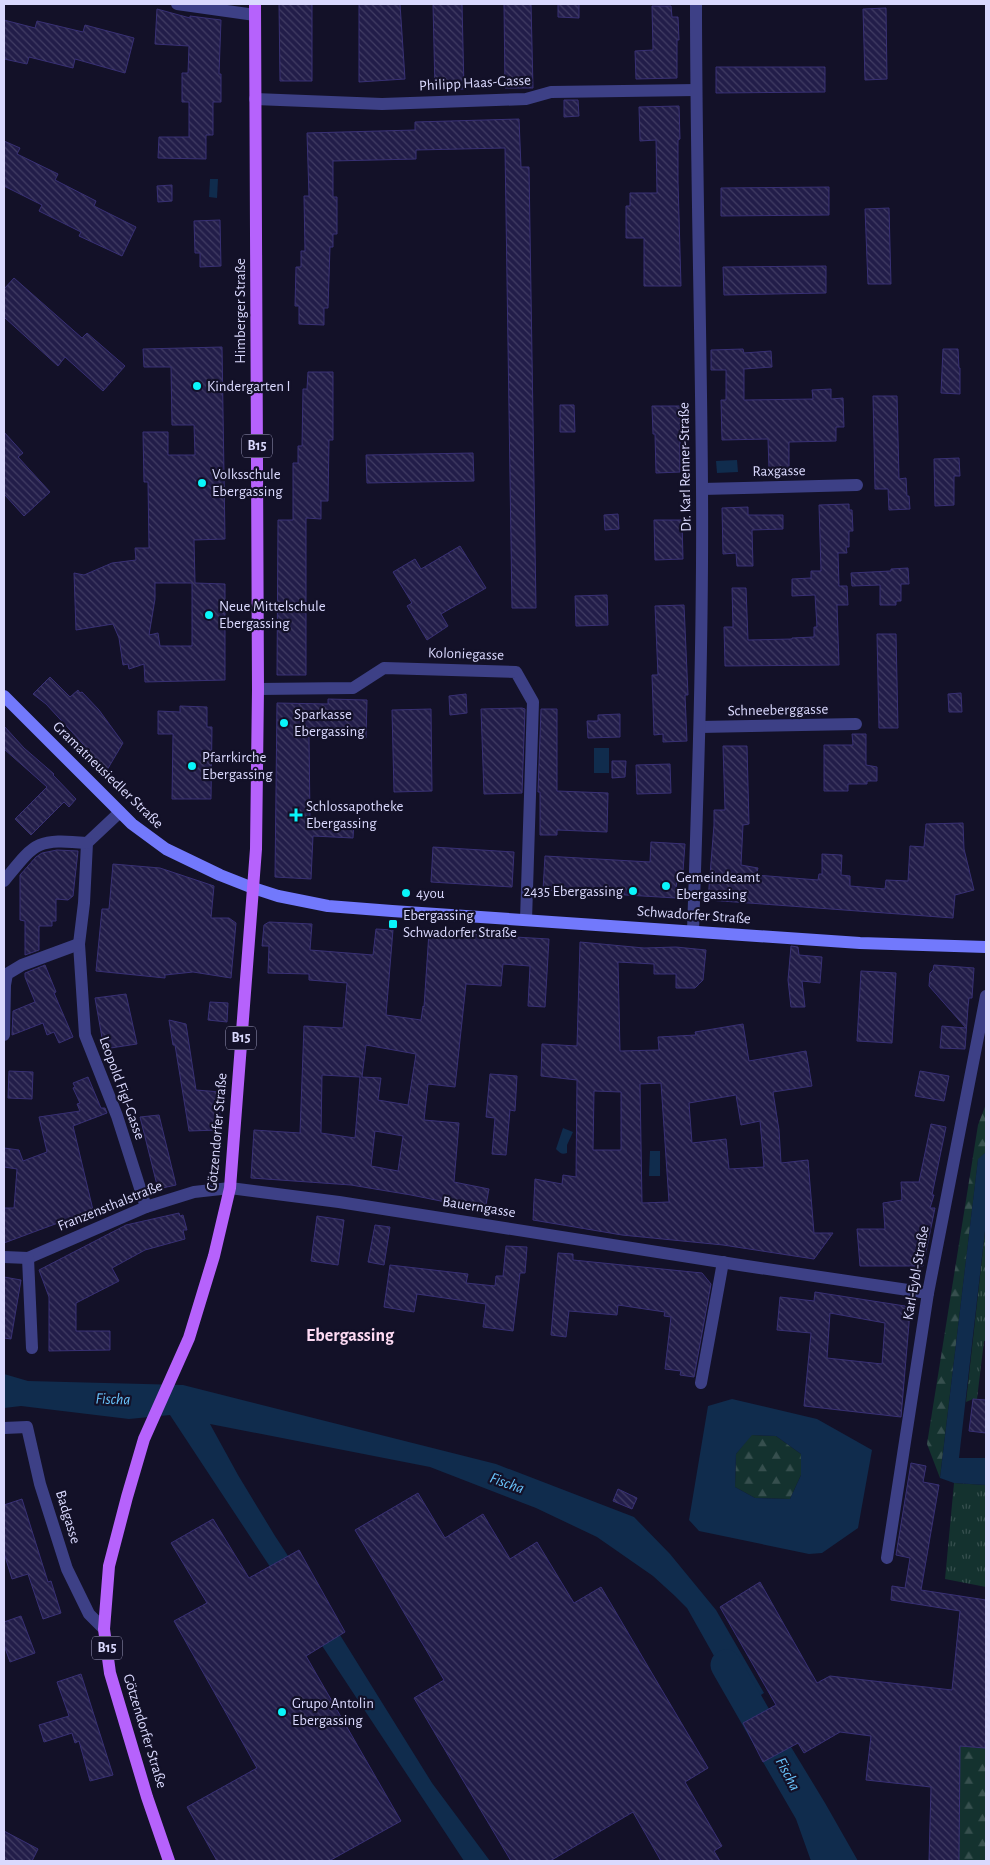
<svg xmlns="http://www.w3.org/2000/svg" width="990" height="1865" font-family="'Alegreya Sans',sans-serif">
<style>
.grass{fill:url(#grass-tufts)}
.forest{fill:url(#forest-firs)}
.water{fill:#102c4d;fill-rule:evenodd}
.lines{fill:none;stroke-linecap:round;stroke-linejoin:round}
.river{stroke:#102c4d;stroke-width:31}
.building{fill:url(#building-back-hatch);stroke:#383074;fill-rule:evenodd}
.minor{stroke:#3d4086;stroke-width:12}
.secondary{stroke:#7279fc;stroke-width:12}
.primary{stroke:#b662fc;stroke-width:12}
.poi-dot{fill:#09f5fa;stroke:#131128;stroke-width:2}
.labels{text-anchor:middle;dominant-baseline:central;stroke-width:4.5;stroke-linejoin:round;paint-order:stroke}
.shield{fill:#131128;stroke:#9e9dbe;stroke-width:1}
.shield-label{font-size:14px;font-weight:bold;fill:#dad9fe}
.street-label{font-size:15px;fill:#dad9fe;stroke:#131128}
.poi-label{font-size:15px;fill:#dad9fe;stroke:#131128;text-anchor:start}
.water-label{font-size:16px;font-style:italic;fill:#69c4fc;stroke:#131128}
.quarter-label{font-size:18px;font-weight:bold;fill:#fedbf4;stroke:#131128}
</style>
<defs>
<pattern id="grass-tufts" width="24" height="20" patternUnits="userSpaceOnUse" patternTransform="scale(1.25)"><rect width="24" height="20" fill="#14322f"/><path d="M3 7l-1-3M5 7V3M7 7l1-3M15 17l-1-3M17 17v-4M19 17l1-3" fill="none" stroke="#364f4e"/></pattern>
<pattern id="forest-firs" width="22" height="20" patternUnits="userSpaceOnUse" patternTransform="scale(1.25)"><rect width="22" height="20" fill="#14322f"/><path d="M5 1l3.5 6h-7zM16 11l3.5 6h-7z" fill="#364f4e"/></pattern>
<pattern id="building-back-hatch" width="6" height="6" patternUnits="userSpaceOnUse" patternTransform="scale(1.25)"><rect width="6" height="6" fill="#221d49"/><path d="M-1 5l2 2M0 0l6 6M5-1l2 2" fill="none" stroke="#423d64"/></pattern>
</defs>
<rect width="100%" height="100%" fill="#131128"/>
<g class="grass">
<path d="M986,1222V1341H984L977,1399H973L966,1402Z"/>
<path d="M954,1483L986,1485V1587L945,1579Z"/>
</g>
<g class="forest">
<path d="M986,1104V1152L978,1160L940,1478L927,1444L978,1125Z"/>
<path d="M751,1435L776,1436L801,1454V1475L790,1499L755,1498L735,1487L736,1454Z"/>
<path d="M986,1738V1861H959L960,1746L984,1748Z"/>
</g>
<g class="water">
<path d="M210,179H218L217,198L209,197Z"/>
<path d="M737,460L738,472L717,473L716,461Z"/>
<rect x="594" y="748" width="15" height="25"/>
<path d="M563,1128L573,1132L567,1145V1153C562,1155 560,1153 556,1149Z"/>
<path d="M650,1151H660V1176H649Z"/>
<path d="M986,1152V1222L959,1458H986V1485L954,1483L940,1478L978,1159Z"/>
<path d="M4,1374L28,1381L183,1385L496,1464L634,1517L670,1554L716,1610L764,1693L737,1710L730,1698L731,1686L687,1608L675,1596L653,1576L597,1537L536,1508L430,1467L210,1424L238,1475L275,1536L340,1635L432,1783L490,1861H464L170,1415L129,1419L21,1406L4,1408Z"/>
<path d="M732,1399L817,1419L872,1450L858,1528L822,1553L809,1554L699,1531L689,1520L708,1406ZM752,1435L776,1436L801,1454V1475L790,1499L755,1498L735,1487L736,1454Z"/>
<path d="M791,1747L825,1803L858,1861H811L796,1819L763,1762Z"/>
</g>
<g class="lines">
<path class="river" d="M726,1665L777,1754"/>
</g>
<g class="building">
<path d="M279,4H312V81H280Z"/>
<path d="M359,4H400L405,79L359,82Z"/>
<path d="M433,4H462L464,89L435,90Z"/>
<path d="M504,4H531L533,88H505Z"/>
<path d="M558,4H579V18L558,17Z"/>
<path d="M652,6H671L672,17H678L679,40H677V78L636,79L635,51L653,50Z"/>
<path d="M886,8L887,79L865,80L863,9Z"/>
<path d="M157,9L190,18V16L221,20L219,74H221V102H213V135H206V159L158,158L159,137H189V102H182V73H188L189,46L155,44Z"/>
<path d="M4,20L35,28L37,21L83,32L85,25L134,38L125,73L75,59L73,68L29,57L27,64L4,59Z"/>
<path d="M716,67H825V92L716,93Z"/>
<path d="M564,100H578L579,116L564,117Z"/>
<path d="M679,106L680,139L678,140V182L681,286H644V238H626V206H630V193H657L656,140L640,141L639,107Z"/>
<path d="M519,119L521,167H529L536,608H512L505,148L416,150V159L333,161V197H337V234H333V247H330L328,308H324V325L299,324V306H295L296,267H301V251H305L304,196H309L307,133L415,130V122Z"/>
<path d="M4,141L20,148L17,154L58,174L55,180L96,201L94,206L136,227L122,256L79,236L81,232L39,211L42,205L4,186Z"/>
<path d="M172,185V201L158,202L157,186Z"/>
<path d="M829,187V215L721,216V188Z"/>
<path d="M889,208L891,284H868L865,209Z"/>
<path d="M220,220L221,266L200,267V253H195L194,221Z"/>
<path d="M826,266V293L724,295L723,267Z"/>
<path d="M14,278L82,338L87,333L125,366L103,391L65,357L58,366L4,317V289Z"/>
<path d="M222,347L225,539L194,540L195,583L225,584V680L145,682L144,664L129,669L128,664L123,665L119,638L113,624L76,630L74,573L84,575L112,563L136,560L135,548H149L148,482H144L143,432H168V455H195L194,425H172L171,367H144L143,349ZM155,583H192V646H160L158,633L149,635L155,599Z"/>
<path d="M743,349L744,353L771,351L772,367L744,369V400L813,399L812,390L831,389V399L843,398L844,427H836V441L789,442V469H769L768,439L722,440L721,400H726V370H711V350Z"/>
<path d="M943,349H958L959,368H960V394L941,393Z"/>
<path d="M308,372H333V440H329L328,501H321V519L306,518V675H277L278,520H293V463H298V446H302L303,389H307Z"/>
<path d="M873,396H897L899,479L906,478L907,496H909L910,509L889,510L888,489H875Z"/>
<path d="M560,405H574L575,432H560Z"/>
<path d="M652,406H680V472L656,473L655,434H653Z"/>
<path d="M4,432L23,453L18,457L50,492L24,516L4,494Z"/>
<path d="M473,453L474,481L367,483L366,455Z"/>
<path d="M959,458L960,476H954V505L935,506L934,459Z"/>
<path d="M849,504V510H852L853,531H849V547H846L847,553H838L839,586H847L848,605H837L839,665L725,666L724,627H733L732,588H746L748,640L792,639V638L814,637V627H817L815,595L792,596V579L811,578V571H821L819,505Z"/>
<path d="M748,507V515H783V529L752,530L753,566H737L736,553L723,554L722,508Z"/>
<path d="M618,514L619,529L605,530L604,515Z"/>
<path d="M654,520H682L683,559L655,560Z"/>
<path d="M460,546L486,588L441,614L448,626L427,640L407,606L412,603L393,572L415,559L421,569Z"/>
<path d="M908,568L909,584H901V601H896V605H880V585L852,586L851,573L891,571V569Z"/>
<path d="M607,595L608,625L576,626L575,596Z"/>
<path d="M684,605L688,695H685L687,741L663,742V734L654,735L652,675H658L655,606Z"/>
<path d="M877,634H896L898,728H879Z"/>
<path d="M50,677L70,697L78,690L80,693L82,692L99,710L123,743L107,770L46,704L33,694Z"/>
<path d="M961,693L962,712H949L948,694Z"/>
<path d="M466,694L467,713L450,715L449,696Z"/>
<path d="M328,699L367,700L366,738L309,736L310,820L354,822L353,838L313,836L311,879L275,877L277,703L328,704Z"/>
<path d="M180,706L207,707V727H212L211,799H172L173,734H158V711L180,712Z"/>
<path d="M522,708L525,709L522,793L484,794L481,709Z"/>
<path d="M431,709L432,791L394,792L392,710Z"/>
<path d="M541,709H557V791L608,793L607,832L557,830V835H540V792H538Z"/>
<path d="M620,714V737L588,738L587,721H598V715Z"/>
<path d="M4,726L24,748L54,774L53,775L76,799L69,807L64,802L31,835L15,819L47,787L4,749Z"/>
<path d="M852,734H866V765L877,767V781H867V784H848V791H824V745H853Z"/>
<path d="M723,746H747L749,824L743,825L741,865L758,868L756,875L818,880L819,874H822V854L842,855L841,875L850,876V886L885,889L886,880L908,881L910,846L924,847L926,824L963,823L964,849L974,890L955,895L953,918L708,900L714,825V810H725Z"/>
<path d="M612,761H626L625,777L612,778Z"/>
<path d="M670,764L671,793L637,794L636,765Z"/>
<path d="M651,842L685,844L683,871H677L676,898L543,890L545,856L650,862Z"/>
<path d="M433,847L514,852L512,887L431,882Z"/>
<path d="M57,850L78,851L73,896L68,900L56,899V921H52V926H39V950L25,955V921L20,920V875L36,857L42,853Z"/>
<path d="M113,864L160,868L214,886L211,918H229L236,923L231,978L193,972L165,975V978L96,971L102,909H109Z"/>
<path d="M269,922L312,924L310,950L373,955L376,929L393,930L386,1015L421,1020L423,1006L424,1007L429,932L549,939L545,1007L528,1006L530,966L503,964L501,986L466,984L455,1087L428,1084L424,1120L459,1123L454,1182L489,1189L485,1210L411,1195L351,1185L251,1178L254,1130L300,1133L304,1026L343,1028L347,983L309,980V974L268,973L269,946H262L264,925ZM366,1045L416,1054L408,1105L378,1100L381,1078L362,1077ZM322,1075L360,1077L355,1138L321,1133ZM375,1131L403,1136L398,1171L371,1166Z"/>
<path d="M580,942L644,948L676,947L706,950L703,980L695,988H676V974H654V964L618,962L620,1051L659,1050L658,1037L696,1035L695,1032L743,1024L749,1061L806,1051L812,1086L773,1092L779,1130L781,1163L808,1160L814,1233H833L814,1259L723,1245L622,1235L533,1220L535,1179L562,1184L563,1175L576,1177L577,1080L541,1076L542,1044L577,1046ZM661,1083L669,1202L642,1203L640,1084ZM594,1091L621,1092V1150H593ZM736,1095L741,1125L760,1121L764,1167L729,1169L726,1139L692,1143L689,1103Z"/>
<path d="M791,946L798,947L799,955L822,957L820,983L802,981L805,1007H791L788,980Z"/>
<path d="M45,965L56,992L54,993L73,1037L59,1043L54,1032L47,1035L43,1023L12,1035L13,1011L35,1002L25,977V973Z"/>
<path d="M934,965L974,968L972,998H969L968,1007L965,1049L940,1048L942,1026L966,1028L929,986L930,973L933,970Z"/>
<path d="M861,971L896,973L892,1043L857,1041Z"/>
<path d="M126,994L137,1044L104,1049L95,998Z"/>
<path d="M210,1002L228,1003L227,1022L208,1020Z"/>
<path d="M169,1020L186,1024L196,1090L221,1092L219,1130L189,1131L175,1045H173Z"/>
<path d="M9,1071L33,1072L32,1099L8,1098Z"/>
<path d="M920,1071L949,1076L944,1101L915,1096Z"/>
<path d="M490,1074L517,1076L515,1111L510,1110L506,1155L492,1154L495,1118L486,1117Z"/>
<path d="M88,1077L101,1108H105L107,1113L73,1126L93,1210L4,1243V1208H14L17,1169L4,1167V1148L19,1150L23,1161L47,1152L39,1117L80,1111L77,1104L80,1103L73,1088L75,1087L73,1083Z"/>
<path d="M159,1115L176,1185L158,1189L140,1117Z"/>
<path d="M931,1124L946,1127L932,1195H934L930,1208H935L923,1266H860L857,1229H885L883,1203L902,1200L901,1182H919Z"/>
<path d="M179,1213L180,1216L183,1215L187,1230H183L185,1239L145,1250L112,1268L119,1281L76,1303V1331H110V1350L49,1351V1297L39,1270L126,1225Z"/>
<path d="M317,1216L344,1220L338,1265L311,1261Z"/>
<path d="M375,1225L390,1227L384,1265L368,1262Z"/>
<path d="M506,1246L527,1247L525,1273H520L513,1331L483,1327L486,1304L417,1294L414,1312L384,1307L390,1265L468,1274L466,1283L495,1286L496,1276H503Z"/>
<path d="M558,1253L573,1254V1260L702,1273L711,1284L694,1377L680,1375L681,1371L665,1369L671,1317L664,1316L665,1312L618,1305L617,1315L569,1311L566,1337L551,1335Z"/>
<path d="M4,1277L21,1280L11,1339L4,1338Z"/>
<path d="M815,1292L905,1306L910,1312L901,1417L804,1406L811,1333L777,1330L780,1297L814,1301ZM830,1313L885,1323L882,1364L827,1358Z"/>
<path d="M973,1399L986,1400V1433L969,1431Z"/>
<path d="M911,1463L926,1466L923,1482L939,1485L921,1590L986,1600V1736L985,1748L960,1746L959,1861H929L931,1787L866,1780L871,1736L840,1732L804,1753L798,1743L763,1762L743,1723L776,1705L720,1607L760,1582L817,1683L830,1676L952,1690L960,1611L891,1600L892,1586L905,1588L910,1558L896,1555Z"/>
<path d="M618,1489L637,1498L632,1509L613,1501Z"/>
<path d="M418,1493L445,1538L483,1514L510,1559L537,1542L574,1603L601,1587L708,1768L685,1782L722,1846L714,1851L720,1861H661L633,1812L550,1861H511L414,1698L444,1680L355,1530Z"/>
<path d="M22,1499L48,1582L51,1581L61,1613L43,1619L28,1574L12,1579L4,1553V1505Z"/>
<path d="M213,1519L249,1578L299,1550L345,1632L306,1656L401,1821L329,1861H217L187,1807L257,1768L174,1621L207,1603L171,1543Z"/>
<path d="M21,1616L35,1653L10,1662L4,1645V1622Z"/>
<path d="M81,1674L113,1775L90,1781L79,1741L75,1743L72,1733L44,1742L39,1725L69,1716L57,1682Z"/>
<path d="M4,1831L38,1849L32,1861H4Z"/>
</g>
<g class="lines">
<g class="minor">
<path d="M177,4L255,15"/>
<path d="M255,99L382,104L526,99L551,92L696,90"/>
<path d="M702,489L857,485"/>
<path d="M258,689L353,688L384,668L516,672L533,702L526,920"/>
<path d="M700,727L856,724"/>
<path d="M120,812L87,843L84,903L79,944L85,1035L117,1116L146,1207"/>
<path d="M4,881C35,843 36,838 87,843"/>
<path d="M693,931C698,783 703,636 702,488C701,327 696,165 696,4"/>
<path d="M4,1035L5,985L7,974L22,965L79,944"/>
<path d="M4,1257L28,1258L146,1207L194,1192L230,1188L339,1202L740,1265L928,1293"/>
<path d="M28,1258L32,1348"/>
<path d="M701,1383L723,1262"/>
<path d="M4,1428L27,1427L40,1484L67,1569L89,1614L104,1629"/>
<path d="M887,1558L928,1293L986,996"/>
</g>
<path class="secondary" d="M4,696L132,824L166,849L220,875L253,888L278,896L328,906L392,911L860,943L986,947"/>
<path class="primary" d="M169,1861L147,1797L110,1673L104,1629L109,1566L127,1497L144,1439L189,1338L214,1256L230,1188L256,849L258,689L255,4"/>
</g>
<g class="poi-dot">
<circle cx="197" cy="386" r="5"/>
<circle cx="202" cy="483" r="5"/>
<circle cx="209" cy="615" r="5"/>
<circle cx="284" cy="723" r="5"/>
<circle cx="192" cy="766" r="5"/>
<path d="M293.5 807.5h5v5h5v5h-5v5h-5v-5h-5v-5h5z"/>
<circle cx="666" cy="886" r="5"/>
<circle cx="633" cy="891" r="5"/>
<circle cx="406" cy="893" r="5"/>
<rect x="388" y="919" width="10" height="10" rx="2.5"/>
<circle cx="282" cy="1712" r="5"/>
</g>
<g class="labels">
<g class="shield">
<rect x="242" y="434.5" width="30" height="23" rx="4"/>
<rect x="226" y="1026.5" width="30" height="23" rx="4"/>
<rect x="92" y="1636.5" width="30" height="23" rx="4"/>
</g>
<g class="shield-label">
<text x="257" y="446">B15</text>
<text x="241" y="1038">B15</text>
<text x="107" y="1648">B15</text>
</g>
<g class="street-label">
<text transform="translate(475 83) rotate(-3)">Philipp Haas-Gasse</text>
<text transform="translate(240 311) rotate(-90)">Himberger Straße</text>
<text transform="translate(685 467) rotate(-91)">Dr. Karl Renner-Straße</text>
<text transform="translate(779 471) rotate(-1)">Raxgasse</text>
<text transform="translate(466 654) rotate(2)">Koloniegasse</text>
<text transform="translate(778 710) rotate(-1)">Schneeberggasse</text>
<text transform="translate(108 775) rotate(44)">Gramatneusiedler Straße</text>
<text transform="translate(694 915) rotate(4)">Schwadorfer Straße</text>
<text transform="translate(122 1088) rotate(70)">Leopold Figl-Gasse</text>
<text transform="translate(217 1132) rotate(-85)">Götzendorfer Straße</text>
<text transform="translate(110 1206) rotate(-22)">Franzensthalstraße</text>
<text transform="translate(479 1207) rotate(9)">Bauerngasse</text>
<text transform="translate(916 1273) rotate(-80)">Karl-Eybl-Straße</text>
<text transform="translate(68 1517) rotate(73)">Badgasse</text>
<text transform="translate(145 1731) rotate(73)">Götzendorfer Straße</text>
</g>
<g class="poi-label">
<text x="207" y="386">Kindergarten I</text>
<text x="212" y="474">Volksschule<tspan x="212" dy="17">Ebergassing</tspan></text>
<text x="219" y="606">Neue Mittelschule<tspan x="219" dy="17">Ebergassing</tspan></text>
<text x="294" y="714">Sparkasse<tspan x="294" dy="17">Ebergassing</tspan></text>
<text x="202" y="757">Pfarrkirche<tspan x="202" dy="17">Ebergassing</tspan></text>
<text x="306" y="806">Schlossapotheke<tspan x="306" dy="17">Ebergassing</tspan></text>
<text x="676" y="877">Gemeindeamt<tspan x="676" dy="17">Ebergassing</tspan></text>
<text x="623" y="891" text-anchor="end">2435 Ebergassing</text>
<text x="416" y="893">4you</text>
<text x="403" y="915">Ebergassing<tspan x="403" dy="17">Schwadorfer Straße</tspan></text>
<text x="292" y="1703">Grupo Antolin<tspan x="292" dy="17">Ebergassing</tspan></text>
</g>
<g class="water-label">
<text transform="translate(113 1399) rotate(2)">Fischa</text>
<text transform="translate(507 1483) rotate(20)">Fischa</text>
<text transform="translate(788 1774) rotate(62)">Fischa</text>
</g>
<g class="quarter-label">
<text x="350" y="1336">Ebergassing</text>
</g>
</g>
<rect width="990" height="1865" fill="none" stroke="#dad9fe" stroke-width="10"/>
</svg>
